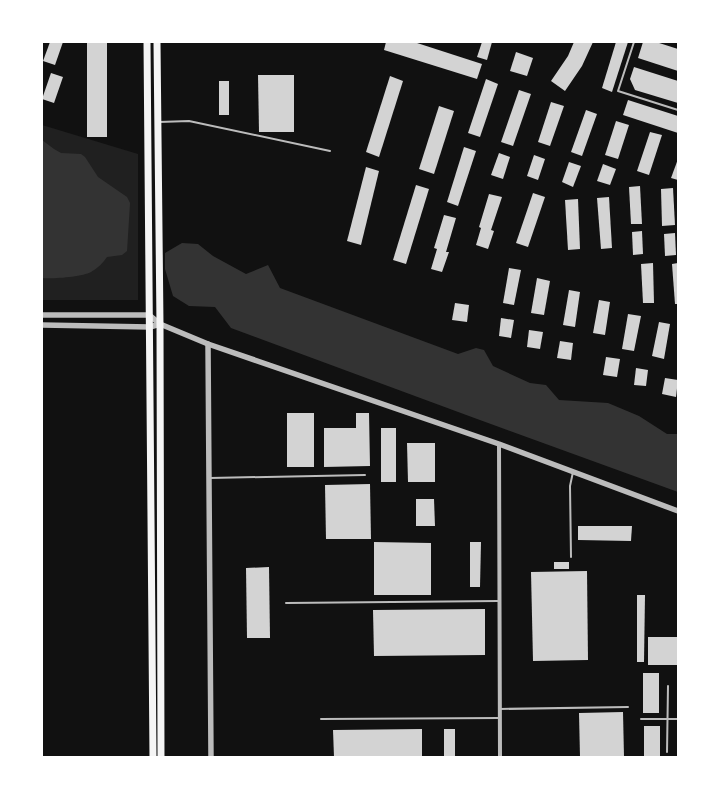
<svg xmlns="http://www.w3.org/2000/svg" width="720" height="799" font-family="Jost,sans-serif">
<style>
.green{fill:#202020}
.water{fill:#333}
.building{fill:#d3d3d3}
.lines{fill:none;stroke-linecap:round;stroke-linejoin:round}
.service{stroke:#bcbcbc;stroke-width:2}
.minor{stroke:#bcbcbc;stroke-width:4}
.tertiary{stroke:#bcbcbc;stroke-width:5.5}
.primary{stroke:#f5f5f5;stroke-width:7}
</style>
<rect width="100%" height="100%" fill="#111"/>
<path class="green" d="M42,125L138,154V300H42Z"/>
<g class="water">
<path d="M42,140L54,149L61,153L81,154L85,157L98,177L127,197L130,203L127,251L122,255L107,257C103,263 98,268 91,272C82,277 53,279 42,278Z"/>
<path d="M182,243L198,244L213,256L246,274L268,265L280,288L458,354L476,348L484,350L493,366L530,383L546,385L559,400L608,403L639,416L667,434H678V492L469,416L231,328L215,307L189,306L173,296L165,269V253Z"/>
</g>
<g class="building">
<path d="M50,42H63L55,65L43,61Z"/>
<rect x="87" y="42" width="20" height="95"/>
<path d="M386,42H414L482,64L477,79L384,50Z"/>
<path d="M482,42H492L487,60L477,57Z"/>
<path d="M574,42H593L582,66L565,91L551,81L568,56Z"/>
<path d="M616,42H628L612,92L602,88Z"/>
<path d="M643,42H656L678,49V71L638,58Z"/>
<path d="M516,52L533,58L527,76L510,71Z"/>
<path d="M634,67L678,81V103L635,90L630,79Z"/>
<path d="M51,73L63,77L54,103L42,99Z"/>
<path d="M258,75H294V132H259Z"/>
<path d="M390,76L403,81L379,157L366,152Z"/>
<path d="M486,79L498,84L480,137L468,133Z"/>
<rect x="219" y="81" width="10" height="34"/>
<path d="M519,90L531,94L513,146L501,142Z"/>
<path d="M628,100L678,116V133L623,115Z"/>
<path d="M551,102L564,106L550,146L538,142Z"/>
<path d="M439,106L454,111L434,174L419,169Z"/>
<path d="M586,110L597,114L582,156L571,152Z"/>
<path d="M616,121L629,125L618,159L605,155Z"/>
<path d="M650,132L662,135L649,175L637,171Z"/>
<path d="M464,147L476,151L458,206L447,202Z"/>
<path d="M499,153L510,157L503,179L491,175Z"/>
<path d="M534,155L545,159L538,180L527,176Z"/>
<path d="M678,159V180L671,178Z"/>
<path d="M569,162L581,166L573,187L562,182Z"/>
<path d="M603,164L616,169L610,185L597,181Z"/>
<path d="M366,167L379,171L361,245L347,241Z"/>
<path d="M416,185L429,189L406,264L393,260Z"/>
<path d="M640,186L642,224H631L629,187Z"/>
<path d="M673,188L675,225L662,226L661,189Z"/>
<path d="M533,193L545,197L528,247L516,243Z"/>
<path d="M489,194L502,197L491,230L494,231L488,249L476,245L481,228L479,227Z"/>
<path d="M609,197L612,248L601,249L597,198Z"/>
<path d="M578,199L580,249L568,250L565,200Z"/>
<path d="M444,215L456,218L446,252H449L442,272L431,269L437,249L434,248Z"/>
<path d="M642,231L643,254L633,255L632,232Z"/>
<path d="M675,233L676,255L665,256L664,234Z"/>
<path d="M653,263L654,303H643L641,264Z"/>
<path d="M678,263V304H675L672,264Z"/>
<path d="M509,268L521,270L514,305L503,303Z"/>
<path d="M537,278L550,281L544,315L531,313Z"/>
<path d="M569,290L580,292L575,327L563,325Z"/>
<path d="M599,300L610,302L605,335L593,333Z"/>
<path d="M455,303L469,305L467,322L452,320Z"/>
<path d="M628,314L641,316L634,351L622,349Z"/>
<path d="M501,318L514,320L511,338L499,336Z"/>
<path d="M659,322L670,324L664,359L652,356Z"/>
<path d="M529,330L543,332L540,349L527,347Z"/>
<path d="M560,341L573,343L571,360L557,358Z"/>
<path d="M606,357L620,359L617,377L603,375Z"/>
<path d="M636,368L648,370L646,386L634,385Z"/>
<path d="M665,378L678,380L676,397L662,394Z"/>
<rect x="287" y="413" width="27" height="54"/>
<path d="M356,413H369L370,466L324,467V428H356Z"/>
<rect x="381" y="428" width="15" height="54"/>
<path d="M407,443H435V482H408Z"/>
<path d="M370,484L371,539H326L325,485Z"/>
<path d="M416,499H434L435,526H416Z"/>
<path d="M578,526H632L631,541L578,540Z"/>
<path d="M374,542L431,543V595H374Z"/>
<path d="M470,542H481L480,587H470Z"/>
<rect x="554" y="562" width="15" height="7"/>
<path d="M269,567L270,638H247L246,568Z"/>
<path d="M587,571L588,660L533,661L531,572Z"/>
<path d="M637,595H645L644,662H637Z"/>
<path d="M485,609V655L374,656L373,610Z"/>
<rect x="648" y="637" width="30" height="28"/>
<rect x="643" y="673" width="16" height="40"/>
<path d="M623,712L624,757H580L579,713Z"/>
<rect x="644" y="726" width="16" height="31"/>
<path d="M422,729V757H334L333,730Z"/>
<rect x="444" y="729" width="11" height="28"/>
</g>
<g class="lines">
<g class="service">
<path d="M634,42L618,91L678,110"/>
<path d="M159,122L189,121L330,151"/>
<path d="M210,478L365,475"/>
<path d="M571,557L570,486L573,472"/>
<path d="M286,603L498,601"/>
<path d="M500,709L628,707"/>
<path d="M321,719L499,718"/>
<path d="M641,719H678"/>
<path d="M667,752L668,686"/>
</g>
<path class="minor" d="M499,444L500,757"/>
<g class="tertiary">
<path d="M42,315H149L160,324L208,344L499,444L678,511"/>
<path d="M42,325L150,327L160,324"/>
<path d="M208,344L211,757"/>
</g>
<g class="primary">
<path d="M147,42L153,757"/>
<path d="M157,42L160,324L161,757"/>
</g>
</g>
<rect width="720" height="799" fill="none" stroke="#ffffff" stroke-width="86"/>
</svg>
